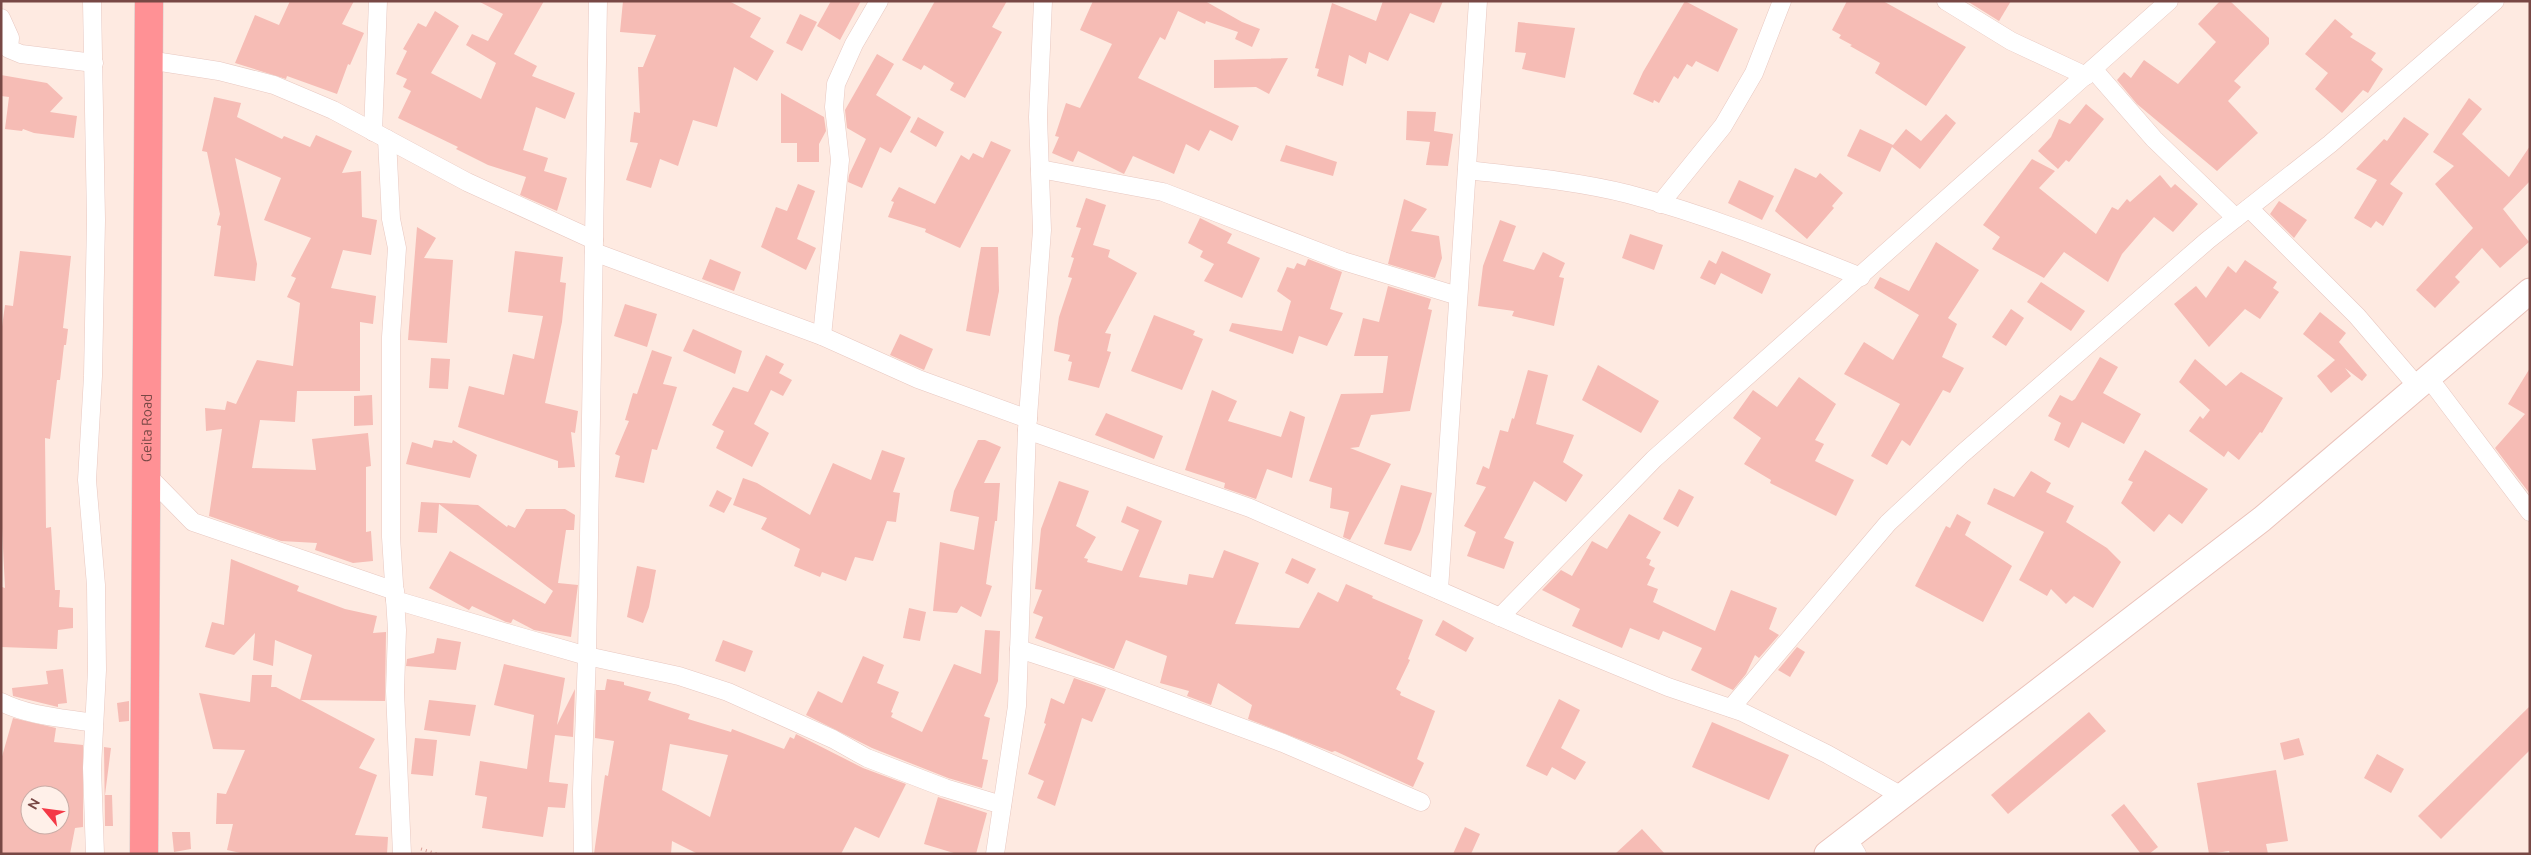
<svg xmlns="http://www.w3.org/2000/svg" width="2531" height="855" font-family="Ubuntu,sans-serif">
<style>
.building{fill:#f6bcb5;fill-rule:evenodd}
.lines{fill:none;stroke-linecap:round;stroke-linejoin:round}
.street-casing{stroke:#e8c8c1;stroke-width:19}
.secondary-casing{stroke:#ebc3bb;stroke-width:27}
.highway-casing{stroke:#d6c8c7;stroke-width:29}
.path{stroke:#db9f99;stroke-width:3;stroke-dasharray:1 4;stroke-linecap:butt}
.street{stroke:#fff;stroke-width:18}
.secondary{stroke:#fff;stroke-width:25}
.highway{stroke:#ff9195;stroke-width:28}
.labels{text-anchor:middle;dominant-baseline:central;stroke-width:4.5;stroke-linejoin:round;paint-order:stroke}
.street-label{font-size:14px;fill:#784845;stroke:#fff0e9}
</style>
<rect width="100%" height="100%" fill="#feeae1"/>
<g class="building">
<path d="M290,1H354L342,24L364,33L350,65L348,64L337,94L287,76L286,79L235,63L255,15L279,25Z"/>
<path d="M478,1H544L514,54L537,66L532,76L575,93L565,119L536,107L523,150L548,158L544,171L567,178L557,211L520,195L526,177L488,165L456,149L458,147L398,118L411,91L403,87L407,79L396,74L407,51L403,49L418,23L426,27L435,11L459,26L431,73L481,99L496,63L466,45L472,34L488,41L503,14Z"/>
<path d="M623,1H729L761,18L750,37L774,51L757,81L734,67L717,127L693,120L678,166L660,159L651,188L626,180L638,143L630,142L634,112L640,113L638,67H643L656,35L620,32Z"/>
<path d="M831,1H861L840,40L817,26Z"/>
<path d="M935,1H1007L992,27L1002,32L965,98L950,90L954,83L924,65L921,70L902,60Z"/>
<path d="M1093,1H1205L1242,22L1260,29L1252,47L1235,39L1238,32L1206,21L1205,24L1178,11L1165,40L1160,37L1138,78L1239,126L1232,141L1210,130L1199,151L1186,144L1174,174L1133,156L1124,174L1078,151L1073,162L1052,153L1059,137L1055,136L1066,103L1080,108L1112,44L1080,30Z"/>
<path d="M1383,1H1443L1434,23L1410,13L1388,61L1369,52L1366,64L1349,55L1343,86L1317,76L1319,69L1315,68L1332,3L1376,21Z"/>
<path d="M1685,1L1738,29L1718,72L1696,61L1692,67L1687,64L1678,79L1674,76L1659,103L1654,100L1653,103L1633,94L1643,72Z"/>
<path d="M1847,1H1883L1966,47L1926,106L1875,73L1880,63L1850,46L1852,45L1839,38L1841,35L1832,30Z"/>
<path d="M1967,1H2011L1999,21Z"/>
<path d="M2220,1H2230L2269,38V44L2234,81L2241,87L2228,101L2258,133L2217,171L2137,104L2117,80L2124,72L2131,78L2144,60L2178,84L2216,42L2198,24Z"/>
<path d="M800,14L817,22L802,51L786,43Z"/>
<path d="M2335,19L2353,34L2350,37L2376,53L2371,60L2383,69L2368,93L2363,90L2342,113L2315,89L2328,73L2305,54Z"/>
<path d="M1518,22L1575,28L1565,78L1522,69L1526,53L1515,52Z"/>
<path d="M877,54L894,64L876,95L911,117L891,153L880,147L862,188L848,182L849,175L866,139L847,128L845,110Z"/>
<path d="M1288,58L1269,94L1256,87L1214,88V60Z"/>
<path d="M1,75L47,83L63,98L50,112L77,116L74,138L34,133L23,129L22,131L5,129L9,97L1,96Z"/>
<path d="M781,93L824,117L826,131L819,144V162H797V143H781Z"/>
<path d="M214,97L241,103L237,117L282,139L284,136L310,147L316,135L352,151L342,173L361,171L362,217L377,220L371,255L343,250L331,288L376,296L373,324L360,322V391H297L295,422L260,420L252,468L316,470L312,439L368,433L371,466L366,467V532L371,531L373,561L353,563L315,550L317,543L281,541L209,516L222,429L206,431L205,408L225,410L227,401L236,404L257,360L293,366L300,303L287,297L296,278L291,276L311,238L264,220L281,178L235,158L257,264L255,281L214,276L221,226L217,225L220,214L207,152L202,151Z"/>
<path d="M2469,98L2482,109L2462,134L2509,177L2530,146V181L2503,209L2529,242L2500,268L2482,248L2455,277L2460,282L2435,308L2416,290L2473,228L2435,184L2454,166L2433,152Z"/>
<path d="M2086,104L2104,119L2069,162L2066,160L2058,169L2038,151L2051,137L2059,119L2070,124Z"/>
<path d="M1407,111L1436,112L1434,131L1453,134L1448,166L1426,165L1430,142L1406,140Z"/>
<path d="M1946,114L1956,123L1920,169L1892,147L1880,172L1847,156L1860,129L1893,145L1906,129L1921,141Z"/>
<path d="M918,117L944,132L936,147L910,132Z"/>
<path d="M2404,117L2429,134L2390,184L2403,193L2383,226L2376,221L2371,228L2354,218L2377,180L2356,169L2384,139L2387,141Z"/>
<path d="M991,141L1011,150L960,248L925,232L926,229L888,217L894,202L891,201L899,187L935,204L961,155L969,160L973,153L983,158Z"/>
<path d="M1286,145L1337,162L1333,176L1280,161Z"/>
<path d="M2032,159L2055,171L2039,188L2096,234L2112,207L2118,210L2127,199L2130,202L2160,175L2171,188L2175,184L2198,204L2173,232L2154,217L2122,254L2108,282L2064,252L2044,278L1992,249L2000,237L1983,225Z"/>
<path d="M1795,168L1816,178L1820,173L1843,193L1832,206L1834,208L1807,239L1775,211Z"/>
<path d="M1739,180L1774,196L1762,220L1728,203Z"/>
<path d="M798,184L815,191L797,239L816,248L806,270L761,247L776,207L787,211Z"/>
<path d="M1086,198L1106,205L1093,245L1110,250L1108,257L1137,273L1105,333L1111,334L1107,351L1111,352L1099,388L1068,380L1072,362L1068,361L1070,355L1054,351L1059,317L1072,278L1068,277L1074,258L1071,257L1081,228L1076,227Z"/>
<path d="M1404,199L1427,209L1411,231L1439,236L1442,258L1435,278L1388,264Z"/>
<path d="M2279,201L2307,220L2294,238L2270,214Z"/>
<path d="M1200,218L1232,234L1227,243L1260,258L1242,298L1204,281L1214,264L1200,257L1203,251L1188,243Z"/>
<path d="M1500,220L1516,226L1503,261L1534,270L1543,252L1565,263L1559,277L1564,278L1554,326L1512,316L1514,311L1478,306L1483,266Z"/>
<path d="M417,227L436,238L424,258L453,260L447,343L408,340Z"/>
<path d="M1630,234L1663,245L1654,270L1622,258Z"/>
<path d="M1936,242L1979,270L1948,318L1957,324L1942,357L1964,368L1950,393L1943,390L1910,446L1902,440L1887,465L1871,456L1900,404L1844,374L1864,342L1893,360L1919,315L1874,288L1880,277L1909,291Z"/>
<path d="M981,247H998L999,291L990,336L966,331Z"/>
<path d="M20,251L71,256L63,328L68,329L66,345H64L60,380H57L50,439L45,438L46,528L51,527L55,590H60L59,607L73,608V628L58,630L57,649L1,647L2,587L5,588L1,508V334L5,305L13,306Z"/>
<path d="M515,251L563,257L560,282L566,283L562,322L545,403L578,411L575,433L571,432L575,467L558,468V461L458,427L469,386L504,395L513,354L534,359L543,316L508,312Z"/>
<path d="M1722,251L1771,274L1762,294L1721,273L1715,285L1700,278L1709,260L1716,264Z"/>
<path d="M710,259L741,272L734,291L702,279Z"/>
<path d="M1308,259L1342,272L1330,309L1343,313L1327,346L1299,336L1293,354L1229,331L1232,323L1282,331L1291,301L1277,291L1287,267L1294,269L1297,263L1305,266Z"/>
<path d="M2245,260L2277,282L2273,288L2279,292L2260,319L2245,309L2209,347L2174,304L2196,286L2206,298L2228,266L2236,273Z"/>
<path d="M2041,282L2085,311L2071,331L2027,302Z"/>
<path d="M1388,286L1431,299L1428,309L1432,310L1410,411L1371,415L1359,447L1350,448L1391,464L1350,540L1343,537L1349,512L1330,508L1332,488L1309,481L1341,394L1383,393L1388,356H1354L1363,318L1379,322Z"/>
<path d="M625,304L657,314L647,347L614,336Z"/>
<path d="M2011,309L2024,318L2006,346L1992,337Z"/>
<path d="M2320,312L2346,333L2339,342L2367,375L2362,381L2345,368L2351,376L2331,393L2317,376L2335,360L2303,334Z"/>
<path d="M1154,315L1195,331L1193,335L1203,339L1182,390L1131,371Z"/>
<path d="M693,329L742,351L735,374L683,351Z"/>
<path d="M900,334L933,349L924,370L890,355Z"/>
<path d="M652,350L672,357L663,384L677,387L657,450L652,449L644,483L615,477L620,456L615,454L629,421L625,420L633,393L637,394Z"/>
<path d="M766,355L784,364L779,373L792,380L783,396L771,390L754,424L769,433L752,467L716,448L724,431L712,425L733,387L748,392Z"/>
<path d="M2100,357L2118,367L2103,393L2141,414L2124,444L2082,422L2069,448L2054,440L2061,423L2048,416L2060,395L2072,401L2075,399Z"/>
<path d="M431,358L450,359L448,389L429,388Z"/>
<path d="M2195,359L2226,386L2241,372L2283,398L2262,433L2260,432L2239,460L2228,451L2224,457L2189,431L2200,416L2203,419L2210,410L2179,382Z"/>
<path d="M1598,365L1659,401L1641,433L1582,400Z"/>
<path d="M2530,368V494L2495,448L2525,414L2508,404Z"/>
<path d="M1528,370L1548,375L1536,424L1574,435L1563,462L1583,475L1566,502L1534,481L1504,538L1514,542L1504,569L1467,556L1476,532L1464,526L1486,487L1476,484L1483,466L1489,469L1500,430L1508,432L1512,418L1514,419Z"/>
<path d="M1799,377L1836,404L1815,440L1824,444L1815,461L1854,480L1836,516L1770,483L1771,480L1744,464L1761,438L1733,418L1753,390L1777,407Z"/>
<path d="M1212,390L1237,401L1228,421L1281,437L1290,411L1305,417L1292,478L1267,469L1256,499L1224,488L1225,483L1185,470Z"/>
<path d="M372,395L373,425L354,426V396Z"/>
<path d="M1106,413L1163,436L1154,459L1095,435Z"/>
<path d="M434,440L452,443L453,440L477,455L470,478L406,464L412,442L432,448Z"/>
<path d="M978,440H985L1001,447L984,483H1000L997,521H995L986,584L992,586L981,617L961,606L957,613L933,611L940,542L974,550L979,517L950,511L954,491Z"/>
<path d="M882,450L905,458L893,492L900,493L896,522L887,521L873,561L855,557L846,581L822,572L820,577L794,566L800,549L761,529L767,518L733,505L743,478L757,483L810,515L833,463L871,480Z"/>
<path d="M2145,450L2208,489L2182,524L2169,514L2154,532L2121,503L2133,482L2128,480Z"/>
<path d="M2031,471L2051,483L2046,492L2074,506L2066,522L2107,548L2121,562L2093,608L2074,596L2066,604L2051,589L2047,596L2019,580L2044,532L1987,504L1994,488L2014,497Z"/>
<path d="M1059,481L1089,491L1076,526L1096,537L1084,558L1088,559L1087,562L1122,571L1139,530L1121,522L1127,506L1162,521L1139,577L1187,585L1189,574L1213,578L1224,550L1259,563L1235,624L1299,628L1318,592L1338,602L1346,584L1373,596L1372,598L1423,620L1408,659L1410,660L1396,689L1401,692L1400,695L1435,711L1417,759L1424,763L1413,787L1335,751L1332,752L1248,719L1252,705L1218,683L1211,705L1187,696L1189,691L1160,683L1167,656L1126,640L1114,669L1035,638L1043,617L1033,613L1042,590L1035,589L1041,529Z"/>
<path d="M1401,485L1432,493L1420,532L1411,551L1384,544Z"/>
<path d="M1679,489L1694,497L1678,527L1663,519Z"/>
<path d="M717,490L732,498L724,513L709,506Z"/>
<path d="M421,502L478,505L507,527L508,525L515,528L526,509H565L575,515L574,530H566L558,583L578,585L571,637L534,630L513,619L511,623L506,622L472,606L469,610L429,588L450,551L545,604L553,591L439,504L437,533L418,532Z"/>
<path d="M1629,514L1661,532L1646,558L1651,560L1649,565L1655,568L1647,585L1658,589L1653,602L1715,631L1731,590L1777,608L1769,629L1779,635L1759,658L1755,655L1746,674L1733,690L1691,670L1702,648L1663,631L1659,640L1630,628L1622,648L1572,626L1580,609L1542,590L1561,570L1572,576L1592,541L1607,549Z"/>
<path d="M1957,514L1971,522L1965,535L2012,566L1983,622L1915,586L1946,526L1950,528Z"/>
<path d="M1292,558L1316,569L1308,584L1285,573Z"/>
<path d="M231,559L299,586L297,591L345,609L377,616L373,633L386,632L385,701L300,700L312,655L275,640L273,666L253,660L255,633L234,655L205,647L212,622L224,625Z"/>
<path d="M637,566L656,570L649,607L643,623L627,617Z"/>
<path d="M909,608L926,612L920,641L903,638Z"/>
<path d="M1443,620L1474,638L1466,652L1435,635Z"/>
<path d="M985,630L1000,631L998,681L984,716L990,718L982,759L988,760L982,788L948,778L872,748L806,715L818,691L842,703L863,656L884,665L877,683L899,692L891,712L893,713L891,717L922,732L954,664L981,674Z"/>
<path d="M437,638L461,642L456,670L406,666L407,659L434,653Z"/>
<path d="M723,640L753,651L745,672L715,661Z"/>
<path d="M1797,647L1805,652L1790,677L1778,670Z"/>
<path d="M504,664L565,678L557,725L575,689L573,737L555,735L550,772L549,782L568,784L565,808L548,807L543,837L482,828L487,797L475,795L480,761L527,769L534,715L494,705Z"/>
<path d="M63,669L67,703L58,704V707L13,696L12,688L48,684L46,671Z"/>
<path d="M252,675H272L271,687H276L375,739L359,768L377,775L355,835L388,837L387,854H245L227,850L233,824H216L217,793L226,794L245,750L213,749L199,693L250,702Z"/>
<path d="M1074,678L1106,689L1092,722L1082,718L1055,806L1037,798L1044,781L1028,774L1046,724L1044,723L1051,698L1064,704Z"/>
<path d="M607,679L624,682V685L651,692L648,700L690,714L688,719L731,732L732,729L784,749L790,737L794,739L796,734L863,768L906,784L879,838L855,827L841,854H698L672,841L671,854H594L605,775L608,776L614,741L595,738L596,690H605ZM670,744L728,755L710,817L662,790Z"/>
<path d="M1559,699L1580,710L1561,748L1586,762L1575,780L1552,767L1547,776L1526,766Z"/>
<path d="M429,700L476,705L470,736L424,730Z"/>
<path d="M129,701V721L119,722L117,703Z"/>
<path d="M2530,706V750L2441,839L2418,816Z"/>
<path d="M2089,712L2106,731L2008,814L1991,795Z"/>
<path d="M13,718L56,728L54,742L83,745V827L75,828L70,854H1V760ZM30,795H60V825H30Z"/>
<path d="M1712,722L1789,755L1769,800L1692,767Z"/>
<path d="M415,738L437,740L433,776L411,774Z"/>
<path d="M2299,738L2304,755L2284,760L2280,743Z"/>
<path d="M104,747L111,748L105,795H112L113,826H105Z"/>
<path d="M2377,754L2404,769L2391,793L2364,778Z"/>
<path d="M2276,770L2288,841L2266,844L2268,854H2230L2229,851L2209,854L2197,783Z"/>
<path d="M938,797L987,813L976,854H957L924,844Z"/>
<path d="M2124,804L2158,847L2149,854H2141L2111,815Z"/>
<path d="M1465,827L1480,834L1471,854H1453Z"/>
<path d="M1642,829L1665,854H1615Z"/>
<path d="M172,832H190L191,849L174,852Z"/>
</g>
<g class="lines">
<defs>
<g id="street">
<path d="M92,1L96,220L93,376L87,480L96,585L97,670L92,768L95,854"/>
<path d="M1946,1L2011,41L2086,76"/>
<path d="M1,18L10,38L9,49L21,54L94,63"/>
<path d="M148,60L219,71L274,85L333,110L467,182L594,240"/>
<path d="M2093,69L2154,139L2236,218"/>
<path d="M373,132L378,1"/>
<path d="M387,139L391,219L397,248L391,337V537L397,630L395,691L402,854"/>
<path d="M1040,169L1163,192L1343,261L1458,296"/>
<path d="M1467,170C1520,176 1576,181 1628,194C1708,215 1784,246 1861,277"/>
<path d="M1660,204L1723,126L1754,73L1782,1"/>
<path d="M2249,208L2357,316L2417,386"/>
<path d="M594,252L822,336L918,379L1028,419"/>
<path d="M822,336L840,160L834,107L836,84L854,44L879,1"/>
<path d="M2428,377L2530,512"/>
<path d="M1027,430L1250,508L1537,633L1668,687L1742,712L1827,754L1902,796"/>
<path d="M147,475L193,522L395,591"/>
<path d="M1439,590L1478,1"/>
<path d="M395,600L514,635L587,656L679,676L728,692L833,739L867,758L945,788L1002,805"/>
<path d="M1500,617L1654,459L2169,1"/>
<path d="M1019,649L1099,675L1283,743L1421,802"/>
<path d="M1,702C28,716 64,718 94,723"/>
<path d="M1731,708L1888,523L1962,454L2208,240L2330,144L2495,1"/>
<path d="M1847,838L1857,854"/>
<path d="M583,854L582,791L587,656L598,1"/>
<path d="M995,854L1017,706L1027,430L1042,230L1038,117L1043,1"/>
</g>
<path id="secondary" d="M1827,854L2262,519L2530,291"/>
<g id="highway">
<path id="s1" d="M144,854L149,1"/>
</g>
</defs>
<use href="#street" class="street-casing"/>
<use href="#secondary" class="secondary-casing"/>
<use href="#highway" class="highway-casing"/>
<path class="path" d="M421,849L437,854"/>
<use href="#street" class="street"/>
<use href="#secondary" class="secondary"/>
<use href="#highway" class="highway"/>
</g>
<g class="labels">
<g class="street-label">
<text stroke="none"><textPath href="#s1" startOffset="426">Geita Road</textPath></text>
</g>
</g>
<rect width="2531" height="855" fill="none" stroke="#784845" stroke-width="5"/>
<g transform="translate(45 810) rotate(299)"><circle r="24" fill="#fff0e9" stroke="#c9ada7"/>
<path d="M0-4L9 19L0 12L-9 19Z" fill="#f43947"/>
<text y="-8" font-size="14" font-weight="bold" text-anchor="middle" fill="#784845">N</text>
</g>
</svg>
